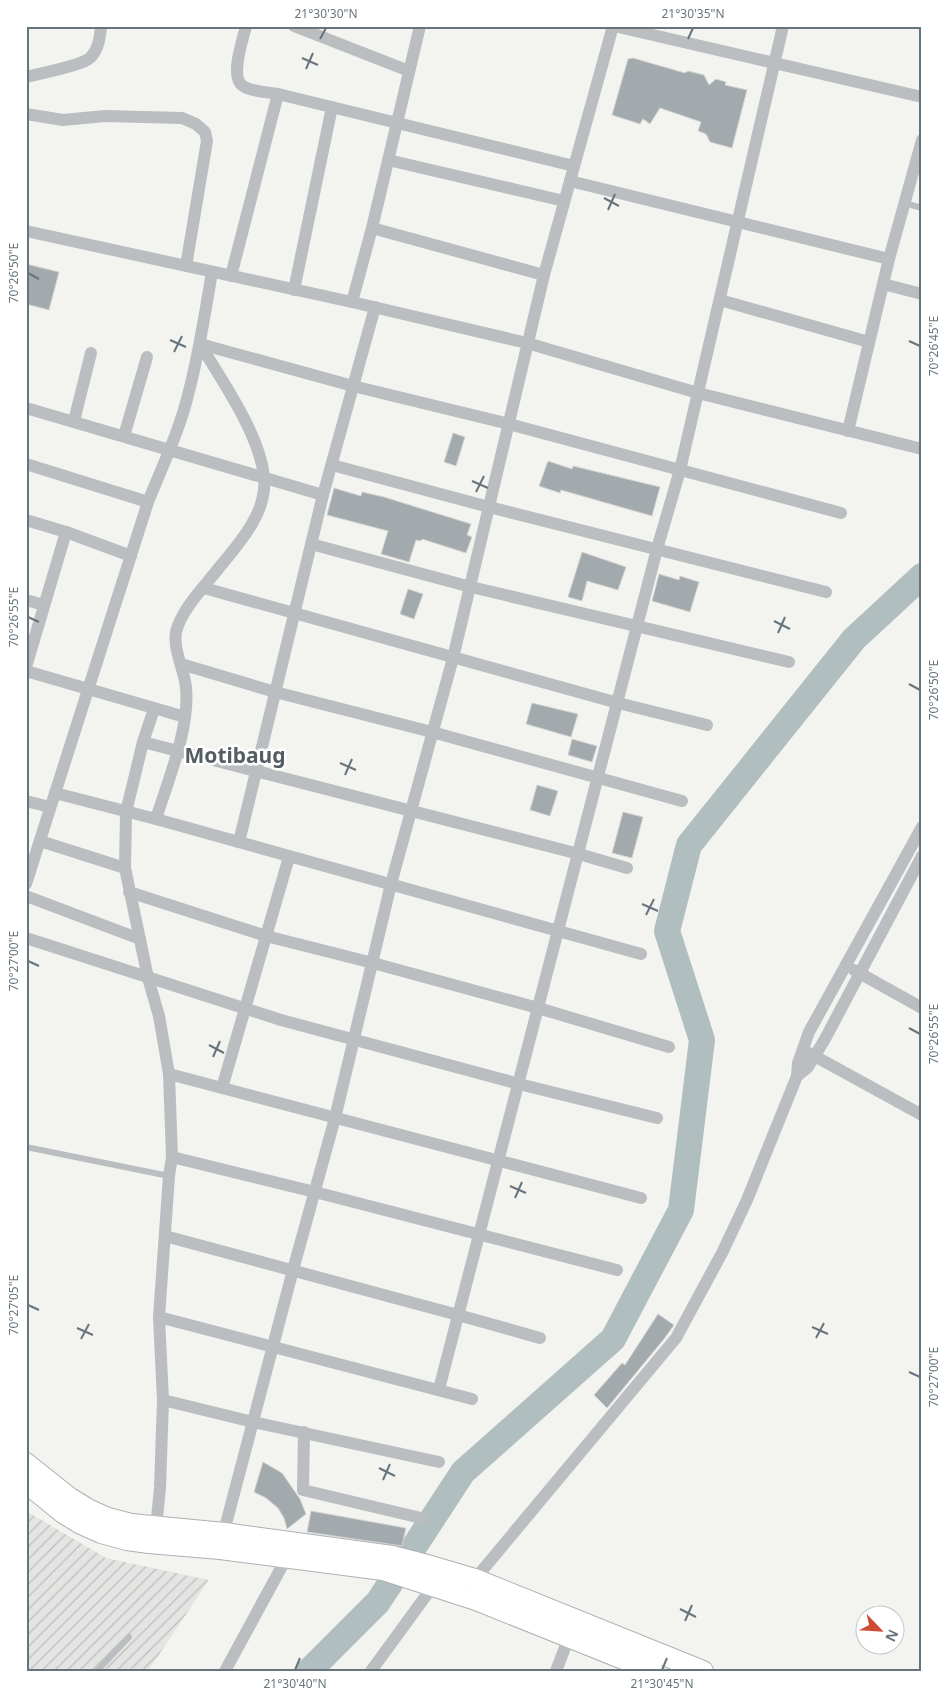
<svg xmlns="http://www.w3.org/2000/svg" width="948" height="1697" font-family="'Noto Sans',sans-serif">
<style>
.industrial{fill:url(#industrial-furrows)}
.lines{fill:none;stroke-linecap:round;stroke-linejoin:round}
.river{stroke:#b1bec0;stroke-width:26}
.building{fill:#a2aaae;stroke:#d4d4d2}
.primary-casing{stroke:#acb1b3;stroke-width:22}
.lane{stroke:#babec1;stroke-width:6}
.street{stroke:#babec1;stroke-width:12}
.primary{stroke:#fff;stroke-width:20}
.ticks{fill:none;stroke:#66757d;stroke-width:2}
.labels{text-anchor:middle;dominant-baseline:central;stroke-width:5;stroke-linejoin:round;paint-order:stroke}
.district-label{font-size:21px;font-weight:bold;fill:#535d63;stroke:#fff}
.neatline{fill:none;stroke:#66757d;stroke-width:2}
.ticks-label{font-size:12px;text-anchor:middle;fill:#66757d}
</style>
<defs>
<pattern id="industrial-furrows" width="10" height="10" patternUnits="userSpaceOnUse" patternTransform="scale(1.25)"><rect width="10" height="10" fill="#e4e4e3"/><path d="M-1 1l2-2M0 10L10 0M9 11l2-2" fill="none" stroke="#bdbdbd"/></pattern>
</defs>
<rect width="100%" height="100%" fill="#f3f3f0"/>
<path class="industrial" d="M26,1511L106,1558L209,1580L148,1671H26Z"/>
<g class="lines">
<path class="river" d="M309,1671L378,1602L463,1472L613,1339L681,1210L702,1040L667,931L689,845L854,639L922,576"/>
</g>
<g class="building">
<path d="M633,58L685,73L688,71L704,75L709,85L716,79L726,82L725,85L747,90L732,148L710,142L706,134L698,131L701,122L660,108L650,124L643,119L640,124L612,115L628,59Z"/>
<path d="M26,264L59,272L49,310L26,304Z"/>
<path d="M453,433L465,437L456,466L444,462Z"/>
<path d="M548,461L572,469L573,466L660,487L652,516L561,490L560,493L539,486Z"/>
<path d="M334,488L361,496L362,492L384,497L471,524L467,535L472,537L466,553L422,539L421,541L416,540L409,562L381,554L388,531L327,515Z"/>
<path d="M582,552L626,567L618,590L587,581L582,601L568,597Z"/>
<path d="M659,574L679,580L680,576L699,582L690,612L652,601Z"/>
<path d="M408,589L423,594L414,619L400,614Z"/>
<path d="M532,703L578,714L571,737L526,724Z"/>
<path d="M572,739L597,746L592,762L568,755Z"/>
<path d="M537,785L558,791L550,816L530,810Z"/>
<path d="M623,812L643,817L632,858L612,853Z"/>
<path d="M658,1314L674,1325L664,1339L607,1408L594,1395L622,1363L625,1365Z"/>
<path d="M263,1462L282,1473L300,1499L306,1514L287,1529L284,1518L278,1508L266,1498L254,1492Z"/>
<path d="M311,1511L406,1528L402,1546L307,1532Z"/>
</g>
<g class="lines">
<defs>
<g id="primary">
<path d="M26,1463L70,1498L88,1509L108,1518L131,1524L224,1533L392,1556L431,1566L475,1579L703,1671"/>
<path d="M26,1483L63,1513L81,1524L101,1533L127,1540L149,1543L220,1549L383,1570L476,1600L653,1671"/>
</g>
</defs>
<use href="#primary" class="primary-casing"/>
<g class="lane">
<path d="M904,203L922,208"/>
<path d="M26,1147L169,1176"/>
<path d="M97,1671L129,1637"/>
</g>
<g class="street">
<path d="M246,26C243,40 229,77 243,86C252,92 267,92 278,94L574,166"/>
<path d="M294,26L409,71"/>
<path d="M614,26L922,97"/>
<path d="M26,77C40,73 83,66 91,57C99,48 100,37 101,26"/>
<path d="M26,114L63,120L105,116L182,118L196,124L205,132L207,141L186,266"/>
<path d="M388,160L564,201"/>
<path d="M570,181L889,259"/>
<path d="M372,228L544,275"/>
<path d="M26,231L352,302L527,343L698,393L922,449"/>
<path d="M231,276L278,94"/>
<path d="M883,284L922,294"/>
<path d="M294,290L332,107"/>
<path d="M720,300L869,342"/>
<path d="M352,302L372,228L420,26"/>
<path d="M200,344L353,386L509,424L841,513"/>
<path d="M26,408L323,495"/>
<path d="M74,421L91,353"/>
<path d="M848,431L889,259L922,140"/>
<path d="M124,436L147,357"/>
<path d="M26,464L148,502"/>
<path d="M332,465L489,507L826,592"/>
<path d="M26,520L66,532L131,556"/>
<path d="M311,544L471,587L789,662"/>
<path d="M204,588L618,703L707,725"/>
<path d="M26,600L44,605"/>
<path d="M181,664L275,692L432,732L682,801"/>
<path d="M26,667L66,532"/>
<path d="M26,671L185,717"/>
<path d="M154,709L143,742L126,812L125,868L148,978L159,1016L169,1074L172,1157L169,1176L159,1317L163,1400L160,1488L156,1528"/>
<path d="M143,742L579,854L627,868"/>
<path d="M55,793L156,819L641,954"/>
<path d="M26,801L50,807"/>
<path d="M156,819C168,780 190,729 186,687C184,669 173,650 176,632C181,610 205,586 218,569C231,553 245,538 254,520C261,508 266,490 264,476C259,433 222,381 200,344"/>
<path d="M40,841L125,868"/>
<path d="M239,842L323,495L375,307"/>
<path d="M26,884L148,502C162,467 179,432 188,395C199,354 205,313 212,272"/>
<path d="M129,892L266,936L373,963L538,1008L669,1047"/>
<path d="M26,896L140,939"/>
<path d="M26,938L281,1020L519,1084L657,1118"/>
<path d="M854,970L922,1008"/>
<path d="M809,1053L922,1115"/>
<path d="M169,1074L641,1198"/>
<path d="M797,1076L808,1067L825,1039L922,856"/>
<path d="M222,1088L289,857"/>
<path d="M172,1157L315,1192L617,1270"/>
<path d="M165,1236L458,1315L540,1338"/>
<path d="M159,1317L472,1399"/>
<path d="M439,1389L657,549L680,470L783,26"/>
<path d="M163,1400L253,1422L439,1462"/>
<path d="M304,1432L303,1490L421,1518"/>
<path d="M222,1539L293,1270L335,1118L391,884L453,658L544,275L613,26"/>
<path d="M475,1579L676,1338L722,1253L747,1200L797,1076L798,1063L809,1032L922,827"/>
<path d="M225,1671L287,1557"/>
<path d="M371,1671L436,1582"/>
<path d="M556,1671L569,1637"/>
</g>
<use href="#primary" class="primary"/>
</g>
<path class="ticks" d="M320,39L326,28M688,39L693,28M302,58L318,65M306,69L313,53M604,198L619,206M608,210L615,194M28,273L39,279M170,340L186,347M909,341L920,346M174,352L182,336M472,481L488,488M476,492L484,476M28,617L39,622M774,621L790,629M778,633L785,617M909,684L920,690M340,763L356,770M345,775L352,759M642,904L658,911M646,915L654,899M28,961L39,966M909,1028L920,1034M209,1045L224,1053M213,1057L220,1041M510,1186L526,1193M515,1198L522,1182M28,1305L39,1310M812,1327L828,1334M77,1328L93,1335M816,1338L824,1323M81,1339L89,1324M909,1372L920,1377M379,1468L395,1476M383,1480L390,1464M680,1609L696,1617M685,1621L692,1605M295,1670L300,1658M662,1670L667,1658"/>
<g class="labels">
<g class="district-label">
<text x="235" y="755">Motibaug</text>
</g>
</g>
<rect width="948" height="1697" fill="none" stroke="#ffffff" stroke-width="55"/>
<g transform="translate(880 1630) rotate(115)"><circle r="24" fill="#ffffff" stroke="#c2c8cb"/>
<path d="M0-4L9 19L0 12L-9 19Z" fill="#cd4c36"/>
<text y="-8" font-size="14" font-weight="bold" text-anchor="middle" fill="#66757d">N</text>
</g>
<rect x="28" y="28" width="892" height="1642" class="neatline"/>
<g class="ticks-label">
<text x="326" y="18">21°30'30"N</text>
<text x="693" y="18">21°30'35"N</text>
<text transform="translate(14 273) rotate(-90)" y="4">70°26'50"E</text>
<text transform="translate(934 346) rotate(-90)" y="4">70°26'45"E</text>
<text transform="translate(14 617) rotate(-90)" y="4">70°26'55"E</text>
<text transform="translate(934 690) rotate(-90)" y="4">70°26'50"E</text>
<text transform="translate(14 961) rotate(-90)" y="4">70°27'00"E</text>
<text transform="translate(934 1034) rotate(-90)" y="4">70°26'55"E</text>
<text transform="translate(14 1305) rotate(-90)" y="4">70°27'05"E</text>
<text transform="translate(934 1377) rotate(-90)" y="4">70°27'00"E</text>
<text x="295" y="1688">21°30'40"N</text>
<text x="662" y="1688">21°30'45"N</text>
</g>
</svg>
